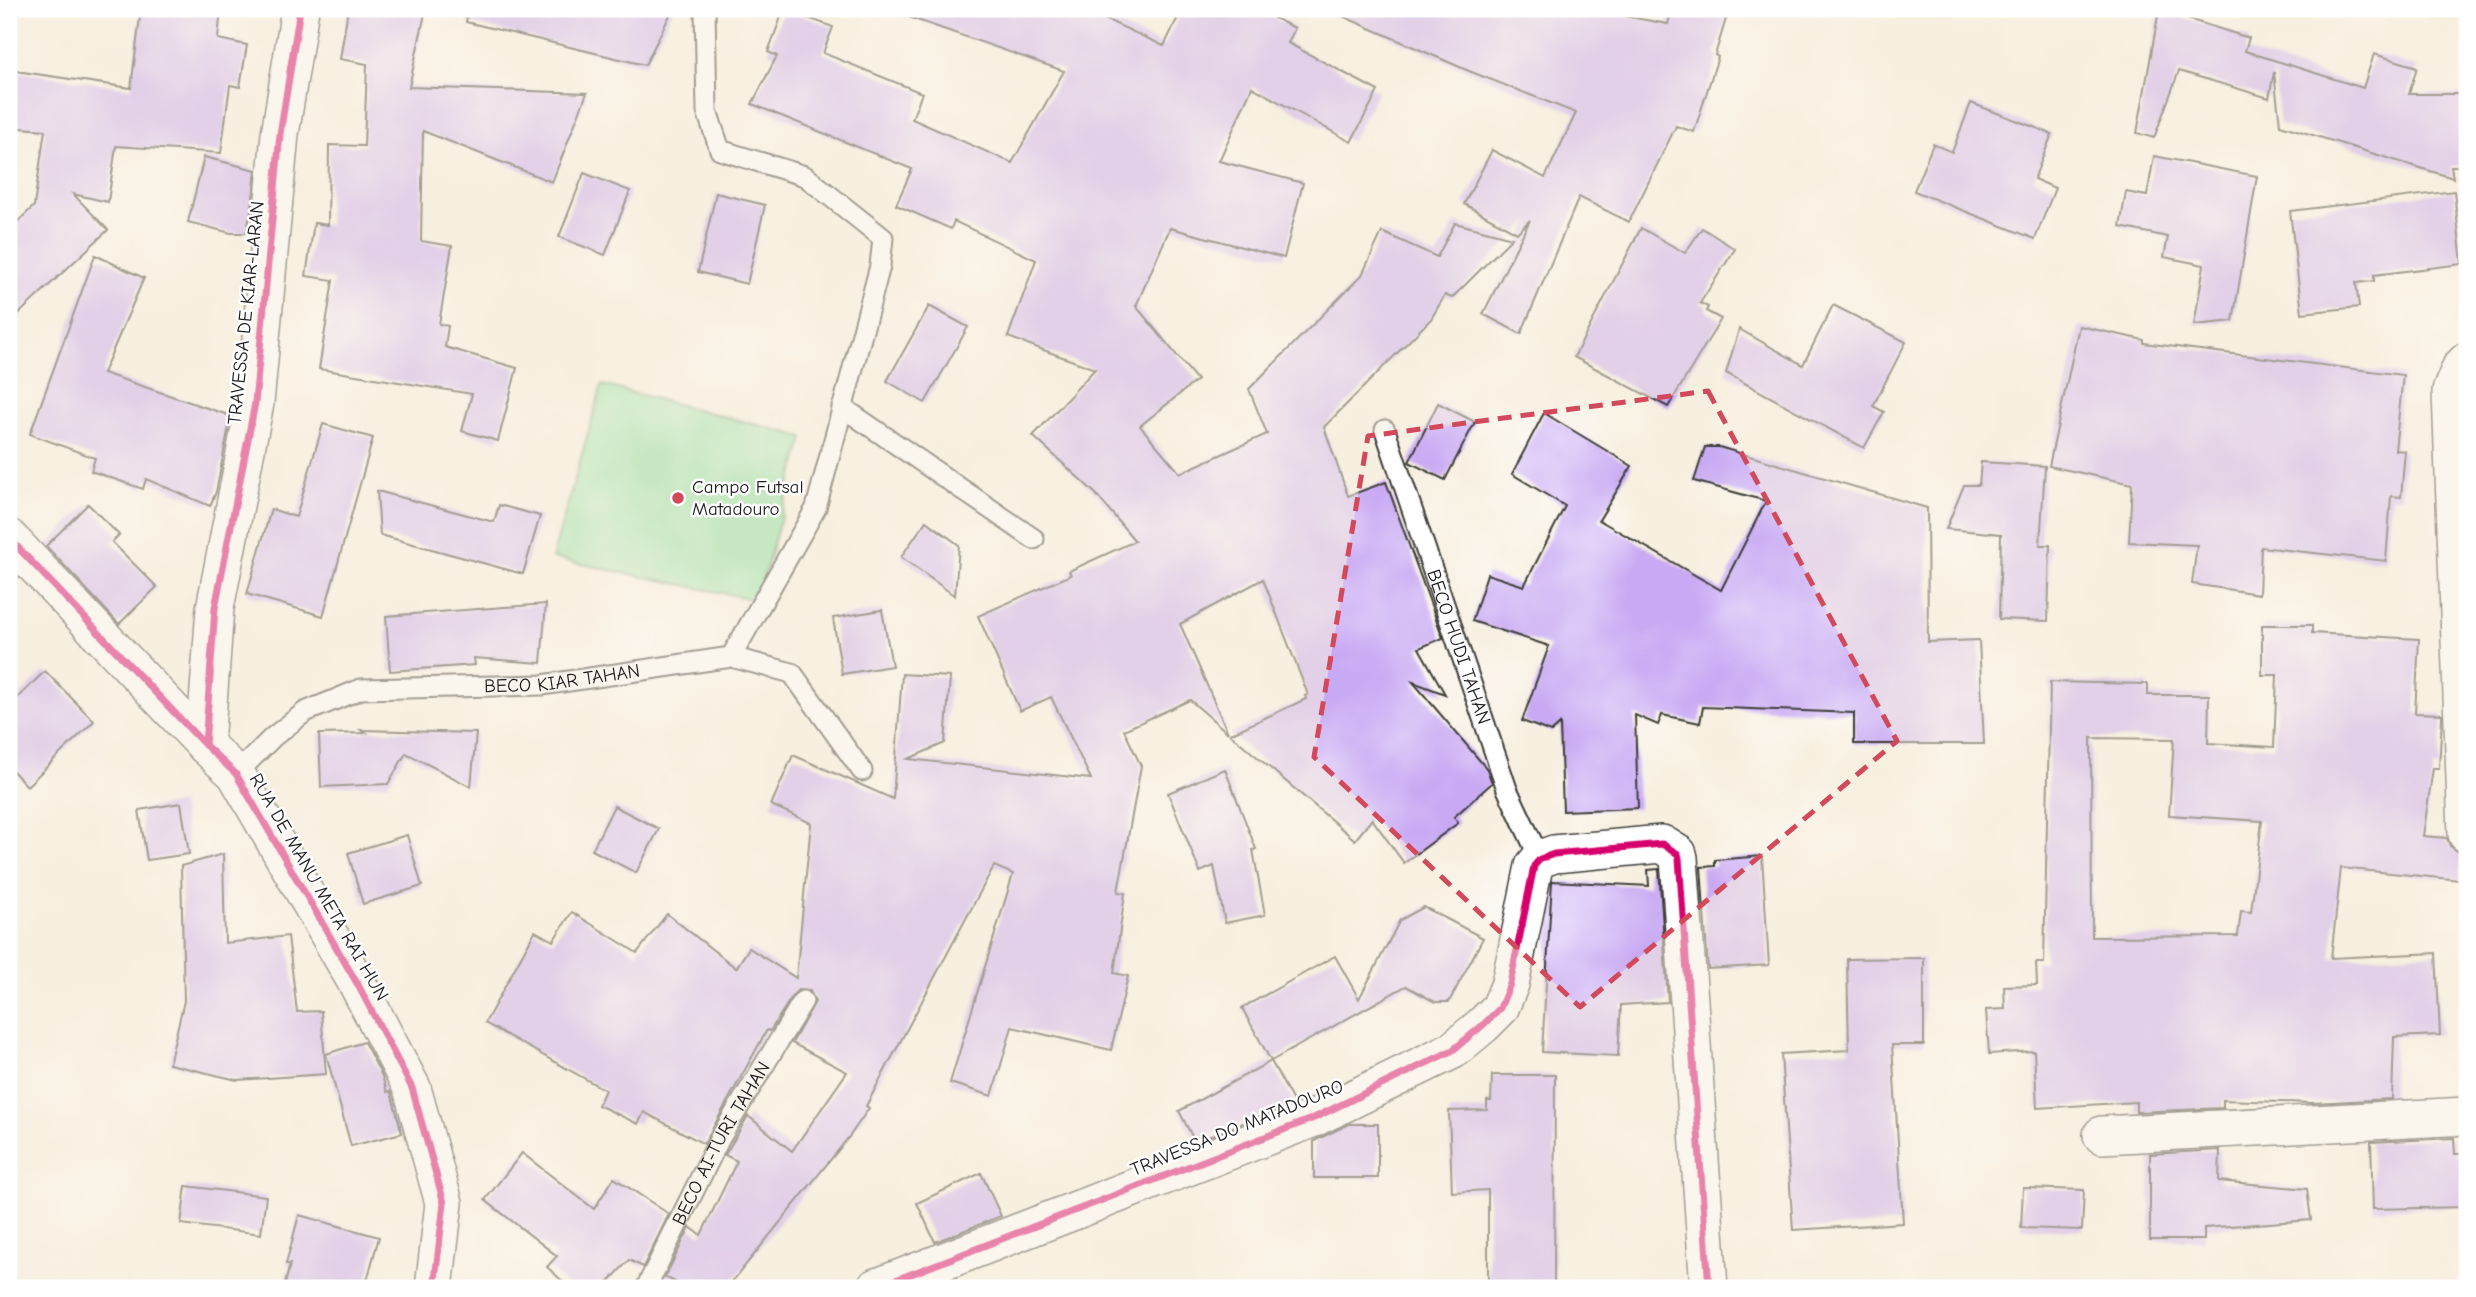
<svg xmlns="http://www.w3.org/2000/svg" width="2476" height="1297" font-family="'Comic Neue',sans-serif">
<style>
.green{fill:#8de0a0;stroke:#547e5e;stroke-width:2}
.building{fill:#c8a9f3;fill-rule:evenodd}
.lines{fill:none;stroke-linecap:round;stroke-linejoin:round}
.lane-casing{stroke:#3d3c39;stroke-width:23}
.street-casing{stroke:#3d3c39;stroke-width:40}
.lane{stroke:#fff;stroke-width:19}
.street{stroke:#fff;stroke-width:37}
.cycleway-casing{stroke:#fff;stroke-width:11}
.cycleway{stroke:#d6006c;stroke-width:7}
.marked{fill:none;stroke:#d1495b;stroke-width:5;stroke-dasharray:14 9;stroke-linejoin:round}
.poi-dot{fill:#d1495b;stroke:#fff;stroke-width:2.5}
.labels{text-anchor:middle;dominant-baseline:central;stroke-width:5;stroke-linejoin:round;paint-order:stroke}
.street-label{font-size:19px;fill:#1c1c1c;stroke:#fff}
.poi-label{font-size:19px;fill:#1c1c1c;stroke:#fff;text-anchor:start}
</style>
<rect width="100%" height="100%" fill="#fff"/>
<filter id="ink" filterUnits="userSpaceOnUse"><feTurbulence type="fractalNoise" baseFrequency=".0143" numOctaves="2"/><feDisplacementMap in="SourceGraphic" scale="14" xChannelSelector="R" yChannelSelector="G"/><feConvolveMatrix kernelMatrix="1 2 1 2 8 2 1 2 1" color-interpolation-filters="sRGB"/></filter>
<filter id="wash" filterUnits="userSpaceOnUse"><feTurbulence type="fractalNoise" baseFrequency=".00686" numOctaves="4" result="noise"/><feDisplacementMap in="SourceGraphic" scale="28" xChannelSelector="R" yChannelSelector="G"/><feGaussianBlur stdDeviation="1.57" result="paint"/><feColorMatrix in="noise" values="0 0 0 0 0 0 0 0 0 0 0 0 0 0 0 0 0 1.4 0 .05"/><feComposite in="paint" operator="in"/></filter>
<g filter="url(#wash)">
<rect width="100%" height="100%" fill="#f7efdf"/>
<path class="green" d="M602,385L804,437L757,600L552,558Z"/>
<g id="blocks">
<g class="building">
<path d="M141,9H221L218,39L247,45L240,87L230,85L221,153L116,146L108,202L73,194L108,230L9,323V230L34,206L45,130L9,127V70L131,88Z"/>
<path d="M348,9H426L409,87L587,93L552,182L423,131L421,241L452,246L439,324L448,326L445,347L517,368L498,441L462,431L472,394L319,369L333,280L306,276L314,223L328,225L329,145L364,146L367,64L340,59Z"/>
<path d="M468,9H673L645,65L466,22Z"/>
<path d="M784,9L833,27L823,53L922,93L912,119L1012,163L1064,71L900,14V9H1083L1164,46L1182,9H1255L1295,28L1288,43L1378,91L1351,142L1252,87L1219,161L1303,183L1284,258L1170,228L1136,306L1197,380L1140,426L1180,473L1267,434L1249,389L1362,275L1382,232L1437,257L1455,223L1512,238L1452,298L1445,295L1431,319L1324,427L1348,496L1386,482L1443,638L1419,648L1445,694L1413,682L1487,769L1492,783L1454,817L1458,823L1404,863L1372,819L1355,840L1230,734L1306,699L1305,696L1308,695L1263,579L1180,624L1228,733L1190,700L1124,730L1141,766L1118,892L1125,893L1114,973L1128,976L1111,1050L1012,1027L992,1096L950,1083L1013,874L994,866L866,1106L869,1108L849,1137L727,1288H687L665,1277L690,1227L701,1235L737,1161L725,1155L748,1116L792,1151L847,1072L792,1043L815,1002L810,991L798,990L793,995L770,1031L767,1030L704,1144L644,1112L638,1124L598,1105L605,1090L485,1023L535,931L553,941L572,912L637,953L667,914L736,968L749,948L796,978L811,823L771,805L793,755L893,799L902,674L950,677L945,743L908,759L1091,779L1051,697L1020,711L978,616L1071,575L1069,571L1135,541L1095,493L1033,436L1095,369L1008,337L1036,260L954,221L951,229L896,205L912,169L752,104L777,56L768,52Z"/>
<path d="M1326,9H1586L1668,24L1672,9H1729L1715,55L1718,57L1694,132L1676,126L1629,222L1579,197L1521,334L1483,314L1530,220L1517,233L1464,204L1492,150L1545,178L1576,113L1469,71Z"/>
<path d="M2159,10L2249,38L2245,51L2363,88L2374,54L2417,67L2409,94H2467V166H2451L2453,178L2280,125L2274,72L2269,98L2179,71L2154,138L2137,133Z"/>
<path d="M1971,103L2052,134L2034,179L2055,188L2035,239L1914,191L1933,144L1952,152Z"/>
<path d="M2154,156L2257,176L2233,321L2194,325L2204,265L2164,257L2168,237L2120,227L2126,192L2147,196Z"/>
<path d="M204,157L256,170L252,207L246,233H231L188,222Z"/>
<path d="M584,173L630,191L605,255L559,237Z"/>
<path d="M2454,191L2462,264L2374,275V281L2356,283L2359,307L2302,313L2290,211Z"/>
<path d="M716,193L765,205L747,284L698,272Z"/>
<path d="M1641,228L1685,253L1702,228L1735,249L1700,303L1708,307L1706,311L1721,319L1668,407L1574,357Z"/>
<path d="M95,255L144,278L103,373L231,416L216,492L210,506L146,479L143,489L91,471L95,458L30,434Z"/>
<path d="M1833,305L1906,342L1873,406L1884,412L1864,448L1726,373L1739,329L1803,365Z"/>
<path d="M929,306L968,327L925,403L887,381Z"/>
<path d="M2079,326L2144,340V343L2403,375L2395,450L2405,451L2401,497L2391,496L2386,561L2261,547L2259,594L2192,584L2197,545L2129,542L2132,484L2049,466Z"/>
<path d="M1438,403L1475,422L1445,480L1409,462Z"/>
<path d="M1544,413L1632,466L1599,520L1721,590L1766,501L1694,481L1705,447H1719L1927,508L1928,642L1979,640L1984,744H1854V713L1703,707L1700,723L1662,715L1658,725L1635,715L1638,808L1563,811L1560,724L1551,732L1522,721L1549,646L1472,621L1487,574L1524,586L1565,506L1512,474Z"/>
<path d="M323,424L373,438L323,616L247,594L271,509L296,517Z"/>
<path d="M1981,462L2045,466L2040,545H2050L2048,621L1999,619L2001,534L1946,529L1964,485H1979Z"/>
<path d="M377,491L494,522L499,505L540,516L523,574L380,535Z"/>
<path d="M88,504L119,535L112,542L157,587L119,624L46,546Z"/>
<path d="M926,521L959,545L955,596L901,557Z"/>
<path d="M546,604L541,663L474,658L475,665L390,671L386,616Z"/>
<path d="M882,610L892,666L842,674L833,618Z"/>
<path d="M2262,625H2312V633L2419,639L2415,713L2442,714V718L2439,768H2433L2423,836L2447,838L2450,846L2462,854L2460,880L2341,868L2331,958L2436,953L2440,1035L2394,1037L2392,1099L2312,1103L2223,1100V1108L2136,1112V1102L2037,1108L2034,1051L1989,1054L1986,1010L2005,1009L2004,986L2037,985L2036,963H2044L2050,682L2148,684V695H2209L2208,743L2274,747L2277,675H2262ZM2091,738L2174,739L2169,815L2262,821L2251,912L2241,911L2238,936L2092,937Z"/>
<path d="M45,671L94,721L27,786L9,767V706Z"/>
<path d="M361,730L476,733L471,787L406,753L388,784L321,787L319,734L366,733Z"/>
<path d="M1225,769L1256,849L1253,850L1265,915L1225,923L1214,866L1200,872L1168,793Z"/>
<path d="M181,803L189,854L147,860L139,810Z"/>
<path d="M614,806L659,829L636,873L592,850Z"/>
<path d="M407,835L422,886L363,904L348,853Z"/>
<path d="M223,854L225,943L288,936L297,1012L321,1011L326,1074L237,1080L169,1064L184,1001L181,866Z"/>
<path d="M1762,856L1769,965L1708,969L1701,867L1715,866V860Z"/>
<path d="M1659,869L1668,1002L1621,1005L1618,1056L1542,1052L1552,881L1649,886L1648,870Z"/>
<path d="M1424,907L1483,938L1449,1002H1435L1406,986L1271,1061L1242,1008L1335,956L1359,999L1400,920Z"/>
<path d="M1924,958V1045H1892L1903,1223L1793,1230L1781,1054L1849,1050L1847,959Z"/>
<path d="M364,1042L382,1076L387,1092L390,1091L392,1096L402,1133L351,1146L326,1054Z"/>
<path d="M1271,1061L1294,1103L1195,1142L1179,1111Z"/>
<path d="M1492,1075H1555L1554,1288H1488V1190L1452,1192L1449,1111L1487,1110V1101H1491Z"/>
<path d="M1349,1124H1378V1178H1314V1141Z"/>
<path d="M2454,1138L2455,1154H2467V1207L2373,1209L2371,1142Z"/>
<path d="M2220,1150L2219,1181L2307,1189L2311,1220L2204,1228V1240H2150V1154Z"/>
<path d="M522,1153L594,1209L614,1178L669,1214L643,1267L629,1260L603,1288H570L547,1267L557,1256L485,1200Z"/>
<path d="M981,1173L1001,1216L935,1242L917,1203Z"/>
<path d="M186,1186L266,1196L261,1234L181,1224Z"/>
<path d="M2023,1188L2084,1190L2082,1230L2021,1228Z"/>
<path d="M299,1215L379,1237L365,1288H284L290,1264H286Z"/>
</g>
</g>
</g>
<g filter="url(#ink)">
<use href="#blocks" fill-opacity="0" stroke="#3d3c39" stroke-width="2"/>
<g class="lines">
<defs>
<g id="lane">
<path d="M705,9L707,111L720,150L805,176L883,238L880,266L816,508L731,657"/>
<path d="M842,407L1034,539"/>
<path id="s1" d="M1385,430L1507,789L1540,859"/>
<path id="s2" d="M236,774L273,737L305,712L361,689L542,685L731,657L792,673L862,771"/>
<path id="s3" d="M646,1288L720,1138L803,1001"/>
</g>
<g id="street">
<path d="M2467,361L2461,367L2451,391L2467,834"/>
<path d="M9,538L205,745L236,774L358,985L412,1088L444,1203L434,1288"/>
<path d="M205,745L215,608L255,403L280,134L300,9"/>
<path d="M2102,1135L2467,1116"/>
<path d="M875,1288L1314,1118L1453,1050L1483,1025L1500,1008L1510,984L1534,866L1540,859L1554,854L1662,844L1678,854L1679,858L1709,1288"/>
</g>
</defs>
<use href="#lane" class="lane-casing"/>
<use href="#street" class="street-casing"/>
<use href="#lane" class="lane"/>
<use href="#street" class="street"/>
<defs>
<g id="cycleway">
<path d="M9,538L205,745L236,774L358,985L412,1088L444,1203L434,1288"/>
<path d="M205,745L215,608L255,403L280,134L300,9"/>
<path d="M875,1288L1314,1118L1453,1050L1483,1025L1500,1008L1510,984L1534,866L1540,859L1554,854L1662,844L1678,854L1679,858L1709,1288"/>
</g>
</defs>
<use href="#cycleway" class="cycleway-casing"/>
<use href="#cycleway" class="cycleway"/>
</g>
</g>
<path d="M0 0H2476V1297H0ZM1708,391L1897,741L1580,1007L1314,757L1368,436Z" fill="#f7efdf" fill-opacity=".55" fill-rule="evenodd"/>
<path class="marked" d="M1708,391L1897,741L1580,1007L1314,757L1368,436Z"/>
<circle class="poi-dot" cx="678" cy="498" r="7"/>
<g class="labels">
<g class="street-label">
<text transform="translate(246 313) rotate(-84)">TRAVESSA DE KIAR-LARAN</text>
<text stroke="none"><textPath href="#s1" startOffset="229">BECO HUDI TAHAN</textPath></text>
<text stroke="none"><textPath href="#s2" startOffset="355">BECO KIAR TAHAN</textPath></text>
<text transform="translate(319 887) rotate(60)">RUA DE MANU META RAI HUN</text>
<text transform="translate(1237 1128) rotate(-22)">TRAVESSA DO MATADOURO</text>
<text stroke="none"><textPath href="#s3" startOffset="163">BECO AI-TURI TAHAN</textPath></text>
</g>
<g class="poi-label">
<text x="692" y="487">Campo Futsal<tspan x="692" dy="22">Matadouro</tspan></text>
</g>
</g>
<rect width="2476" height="1297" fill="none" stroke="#fff" stroke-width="35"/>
</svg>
